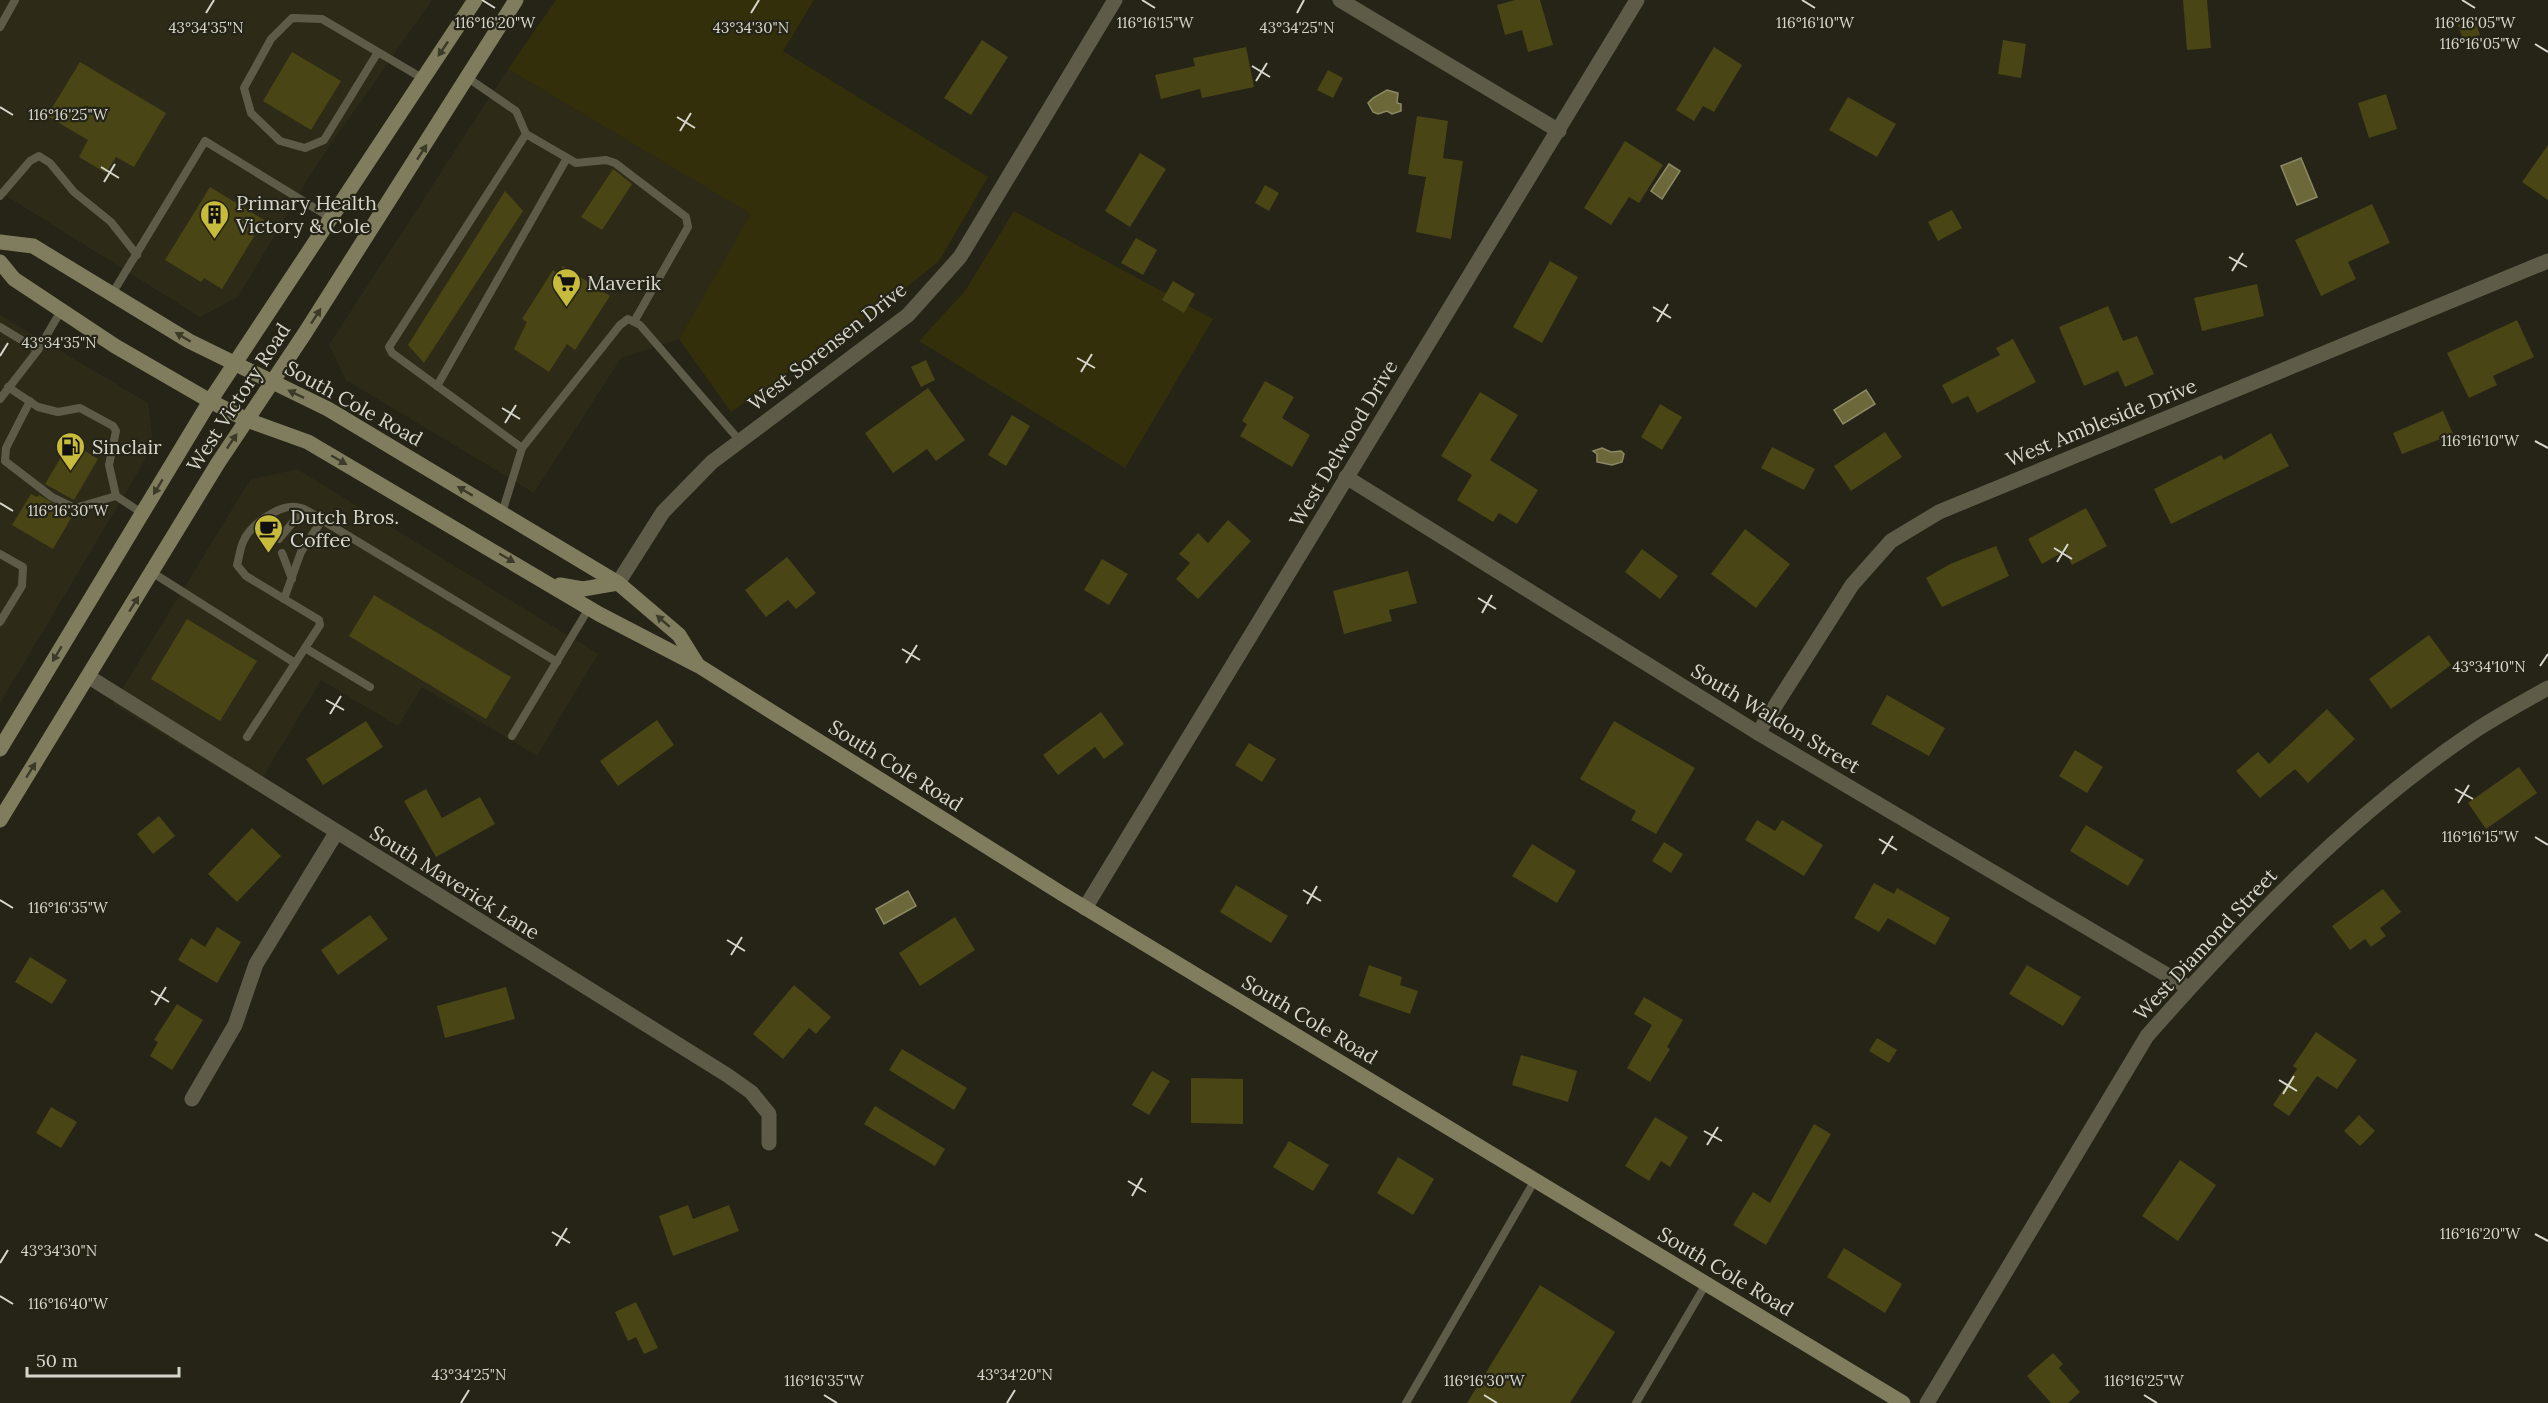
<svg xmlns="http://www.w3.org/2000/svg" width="2548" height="1403" font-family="Lora,serif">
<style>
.built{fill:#2d2b18}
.green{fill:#332f0a}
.water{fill:#6c6839;stroke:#8c8965;stroke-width:1.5}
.building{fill:#494514}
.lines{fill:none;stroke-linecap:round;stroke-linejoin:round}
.service{stroke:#5e5c49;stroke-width:8}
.minor{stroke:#5e5c49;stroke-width:15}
.secondary{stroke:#7f7d5d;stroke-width:15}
.oneway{fill:#3c3a28}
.ticks{fill:none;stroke:#d6d6cd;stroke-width:2}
.labels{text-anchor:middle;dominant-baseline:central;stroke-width:4.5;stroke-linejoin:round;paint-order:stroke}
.poi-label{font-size:20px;fill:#d6d6cd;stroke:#252417;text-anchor:start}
.street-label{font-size:20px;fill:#d6d6cd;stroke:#252417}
.ticks-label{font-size:15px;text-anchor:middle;fill:#d6d6cd;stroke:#252417;stroke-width:4.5;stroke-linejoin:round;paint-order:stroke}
</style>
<rect width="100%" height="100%" fill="#252417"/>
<g class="built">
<path d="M0,0H432L315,167L238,297L200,317L0,192Z"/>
<path d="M508,69L752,214L679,339L621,358L534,493L346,380L329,345Z"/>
<path d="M0,315L148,403L153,441L141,467L0,703Z"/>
<path d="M297,469L598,654L537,756L422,687L398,726L321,680L255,790L113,704L250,480Z"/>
</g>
<g class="green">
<path d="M556,0H814L783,51L988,177L939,261L882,307L731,412L679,339L751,214L508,69Z"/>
<path d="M1014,211L1213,319L1125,468L919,341L965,291Z"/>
</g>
<g class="water">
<path d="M1387,90L1398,93L1397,103L1401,104V111L1392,114L1387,111L1378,114L1373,112L1368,103L1373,98Z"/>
<path d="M2301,158L2317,197L2297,205L2281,166Z"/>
<path d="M1669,164L1680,171L1662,199L1651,191Z"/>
<path d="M1866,390L1875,404L1843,424L1834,410Z"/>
<path d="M1602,448L1611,452L1621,451L1624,454L1622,462L1612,465L1597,462V454L1593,451Z"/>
<path d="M908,891L916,906L884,924L876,909Z"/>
</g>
<g class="building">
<path d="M1515,0H1540L1553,45L1528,52L1522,30L1505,35L1497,5Z"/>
<path d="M2183,0H2207L2211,48L2187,50Z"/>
<path d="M2475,20L2480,35L2463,40L2458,25Z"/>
<path d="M982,40L1008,57L971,115L944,98Z"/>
<path d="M2003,40L2026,44L2021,78L1998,74Z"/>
<path d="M1246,47L1254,87L1202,98L1200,89L1161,99L1155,75L1195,66L1193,58Z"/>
<path d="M1714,47L1742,65L1714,112L1703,106L1694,121L1676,110Z"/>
<path d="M292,52L341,81L311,130L263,101Z"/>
<path d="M80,62L166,113L134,167L116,157L106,173L79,157L88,140L47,116Z"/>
<path d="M1328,70L1343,78L1333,98L1317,90Z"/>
<path d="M2386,94L2397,129L2369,138L2358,103Z"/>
<path d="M1848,97L1896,124L1877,157L1829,130Z"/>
<path d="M1417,116L1448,121L1443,158L1463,161L1451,239L1416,232L1426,177L1408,174Z"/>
<path d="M1625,141L1663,165L1639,203L1629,197L1611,225L1584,208Z"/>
<path d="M2548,145V200L2522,182Z"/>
<path d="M1140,153L1166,169L1130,227L1105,211Z"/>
<path d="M613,169L632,184L602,230L581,217Z"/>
<path d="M1265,185L1279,193L1269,211L1255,203Z"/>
<path d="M210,187L264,220L222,289L204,278L201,282L165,260Z"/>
<path d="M505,191L523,211L424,363L408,345Z"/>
<path d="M2372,204L2390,243L2348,262L2356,279L2321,296L2295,240Z"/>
<path d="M1952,210L1962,228L1938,241L1928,222Z"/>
<path d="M1136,238L1157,250L1143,275L1121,263Z"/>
<path d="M1550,261L1578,277L1542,343L1513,327Z"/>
<path d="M563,266L610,296L575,350L567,344L549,372L514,349L527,322L522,319L553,270L558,273Z"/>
<path d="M1173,281L1195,294L1184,313L1162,300Z"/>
<path d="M2257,284L2264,316L2202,331L2194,298Z"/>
<path d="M2108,306L2123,341L2137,336L2154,374L2125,387L2118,371L2084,386L2059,327Z"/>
<path d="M2517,320L2534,357L2493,376L2497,385L2469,398L2447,353Z"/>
<path d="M2013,339L2036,382L1977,413L1968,396L1952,404L1942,385L2000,355L1996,348Z"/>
<path d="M926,360L935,380L921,387L911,367Z"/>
<path d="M1265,381L1294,397L1282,418L1310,435L1292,467L1240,436L1247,424L1242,421Z"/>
<path d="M928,388L965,440L936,461L927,449L893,473L865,433Z"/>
<path d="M1480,392L1518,415L1490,460L1538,490L1517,524L1499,513L1493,522L1457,500L1472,475L1441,456Z"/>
<path d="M1660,404L1682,417L1662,450L1641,437Z"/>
<path d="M2443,411L2453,434L2402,454L2393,433Z"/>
<path d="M1012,415L1030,426L1006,466L988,455Z"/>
<path d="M1885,432L1902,457L1851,491L1834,466Z"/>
<path d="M2271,433L2289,466L2171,524L2154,489L2221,455L2224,460Z"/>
<path d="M70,442L98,459L74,500L45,484Z"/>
<path d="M1772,447L1815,469L1804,490L1761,468Z"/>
<path d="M31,494L37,497L39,495L67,511L65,514L71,518L53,549L12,525Z"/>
<path d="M2086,508L2107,546L2072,565L2065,551L2042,564L2028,539Z"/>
<path d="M1228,520L1251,541L1198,599L1176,579L1190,563L1179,554L1198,533L1208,543Z"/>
<path d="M1745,529L1790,564L1756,608L1711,574Z"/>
<path d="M1996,546L2009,576L1942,607L1926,578L1950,564Z"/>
<path d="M1642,549L1678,576L1660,599L1625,572Z"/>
<path d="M787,557L816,593L796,609L788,600L766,617L745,590Z"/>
<path d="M1102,559L1128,574L1109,605L1084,590Z"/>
<path d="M1408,571L1417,603L1389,610L1392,621L1344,634L1333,591Z"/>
<path d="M374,595L511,677L486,719L349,636Z"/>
<path d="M187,619L257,661L220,721L151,679Z"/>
<path d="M2429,635L2451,665L2391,709L2369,679Z"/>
<path d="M1887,695L1945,728L1929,756L1871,724Z"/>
<path d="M2327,709L2355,739L2308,783L2295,769L2260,798L2236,771L2258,752L2269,764Z"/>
<path d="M1101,712L1124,744L1104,759L1095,747L1058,775L1043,755Z"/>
<path d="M657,720L674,745L618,786L600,761Z"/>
<path d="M366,721L383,747L323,785L306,759Z"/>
<path d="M1614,721L1695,768L1656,834L1631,820L1636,811L1580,779Z"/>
<path d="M1249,743L1276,759L1262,782L1235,765Z"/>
<path d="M2075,750L2103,767L2087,793L2059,776Z"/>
<path d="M2519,767L2537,793L2486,829L2468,803Z"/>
<path d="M426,789L442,818L480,797L495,824L436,857L404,801Z"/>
<path d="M159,816L175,836L153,854L137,834Z"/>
<path d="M1757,820L1775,831L1782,820L1823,845L1804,876L1745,840Z"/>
<path d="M2086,825L2144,860L2128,886L2070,851Z"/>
<path d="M252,828L281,856L237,902L208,874Z"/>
<path d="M1664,842L1683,854L1671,873L1652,861Z"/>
<path d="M1532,844L1576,871L1557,903L1512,876Z"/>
<path d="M1874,883L1894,894L1897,888L1950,918L1935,945L1888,918L1879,932L1854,918Z"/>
<path d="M1236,885L1288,916L1271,943L1220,912Z"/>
<path d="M2383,889L2401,912L2380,928L2386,936L2371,947L2365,939L2350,950L2332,926Z"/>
<path d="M370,915L388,939L338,975L321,950Z"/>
<path d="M955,917L975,950L920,986L899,953Z"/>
<path d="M217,927L241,942L217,983L178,960L191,938L205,947Z"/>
<path d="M30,957L67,980L52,1004L15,982Z"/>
<path d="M1369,965L1402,977L1400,985L1418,991L1410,1014L1359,996Z"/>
<path d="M2027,965L2081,997L2063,1026L2009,994Z"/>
<path d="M794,985L831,1017L816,1034L809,1028L783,1059L753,1034Z"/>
<path d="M506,987L515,1019L445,1038L437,1006Z"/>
<path d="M1644,997L1683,1020L1667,1047L1670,1049L1650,1082L1627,1068L1652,1025L1634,1014Z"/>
<path d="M177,1004L203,1020L172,1070L150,1056L158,1042L154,1040Z"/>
<path d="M2316,1032L2357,1060L2337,1089L2317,1076L2289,1116L2273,1105L2297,1069L2293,1066Z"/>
<path d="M1877,1038L1897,1050L1889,1063L1869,1051Z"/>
<path d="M902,1049L967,1088L954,1110L889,1070Z"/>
<path d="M1521,1055L1577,1071L1568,1102L1512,1085Z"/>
<path d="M1152,1071L1170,1081L1149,1115L1132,1105Z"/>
<path d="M1191,1078L1243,1079V1124L1191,1123Z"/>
<path d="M875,1106L945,1149L935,1166L864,1124Z"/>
<path d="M51,1107L77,1122L61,1148L36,1133Z"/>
<path d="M2359,1115L2375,1131L2360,1146L2344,1131Z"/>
<path d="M1655,1117L1688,1137L1670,1167L1661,1161L1649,1181L1625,1166Z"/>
<path d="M1814,1124L1831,1134L1766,1245L1733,1225L1753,1192L1770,1203Z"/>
<path d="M1289,1141L1329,1165L1313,1191L1273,1167Z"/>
<path d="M1398,1157L1434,1179L1413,1215L1377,1193Z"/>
<path d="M2180,1160L2216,1185L2178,1241L2142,1216Z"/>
<path d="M688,1205L693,1219L729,1205L739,1231L673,1256L659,1216Z"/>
<path d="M1844,1248L1902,1284L1885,1313L1827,1277Z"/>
<path d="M1540,1285L1615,1332L1570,1403H1467Z"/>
<path d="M636,1302L658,1348L644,1354L636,1337L628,1341L615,1312Z"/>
<path d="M2053,1353L2063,1364L2059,1368L2080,1392L2068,1403H2051L2027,1376Z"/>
</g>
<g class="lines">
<g class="service">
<path d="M0,27L15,0"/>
<path d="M378,52L324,140L305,148L280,141L251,113L244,88L271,39L292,18L322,19L422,78"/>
<path d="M468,78L516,111L526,134L389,347L392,353L522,448"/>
<path d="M526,134L576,163L606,160L615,163L686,217L688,227L635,320"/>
<path d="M0,196L30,161L39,156L50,163L74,192L111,222L137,255"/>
<path d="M112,294L205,141L331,218"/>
<path d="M0,327L38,350"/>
<path d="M437,386L567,158"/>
<path d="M8,387L38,407L58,412L80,408L113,426L116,431L109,465L116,496L142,513"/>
<path d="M0,399L38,350L62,309"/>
<path d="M30,401L6,448L5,461L52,497L75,508L116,496"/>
<path d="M502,513L522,448L620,325L628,319L640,325L740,441"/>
<path d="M279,539L304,509"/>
<path d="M282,553L292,579"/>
<path d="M0,554L23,567L22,586L0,622"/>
<path d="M153,573L295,663"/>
<path d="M284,599L301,552L322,520"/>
<path d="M305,648L370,687"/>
<path d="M512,736L589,608"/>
<path d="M247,737L320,625L319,620L246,576L237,565C239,558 240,549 243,542C250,525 278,505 296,507C306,508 314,515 322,520L557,662"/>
<path d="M1406,1403L1535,1180"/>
<path d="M1636,1403L1706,1284"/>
</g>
<g class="minor">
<path d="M1340,0L1559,131"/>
<path d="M1346,477L1758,733L2189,988"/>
<path d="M618,583L663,512L712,462L908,315L960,257L1115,0"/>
<path d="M89,677L727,1075L751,1092L769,1114V1143"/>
<path d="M1758,733L1852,585L1891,541L1939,512L2548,261"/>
<path d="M1085,908L1637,0"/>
<path d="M192,1099L235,1025L256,964L336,833"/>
<path d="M1927,1403L2147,1036C2245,925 2350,815 2473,732C2497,716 2523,702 2548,688"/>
</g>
<g class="secondary">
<path d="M0,242L33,246L189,341L328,409L618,583L679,635L697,664"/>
<path d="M0,262L14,279L115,346L210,401L247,420L308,442L599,614L699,666L1064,895L1903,1403"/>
<path d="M560,585L583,589L618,583"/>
<path d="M0,749L210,401L475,0"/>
<path d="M0,820L218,463L305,333L516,0"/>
</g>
</g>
<defs><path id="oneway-solid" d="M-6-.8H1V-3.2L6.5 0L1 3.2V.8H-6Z" transform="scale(1.5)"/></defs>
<g class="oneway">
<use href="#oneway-solid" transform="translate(443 49) rotate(124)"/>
<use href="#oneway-solid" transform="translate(422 152) rotate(-57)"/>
<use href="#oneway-solid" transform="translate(316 316) rotate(-57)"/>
<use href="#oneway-solid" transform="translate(183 337) rotate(-149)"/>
<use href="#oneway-solid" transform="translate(296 394) rotate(-154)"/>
<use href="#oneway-solid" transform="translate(232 441) rotate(-56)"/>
<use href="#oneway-solid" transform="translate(339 460) rotate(30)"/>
<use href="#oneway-solid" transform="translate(158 487) rotate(121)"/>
<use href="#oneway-solid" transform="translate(465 491) rotate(-149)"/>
<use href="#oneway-solid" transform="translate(507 558) rotate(30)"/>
<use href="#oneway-solid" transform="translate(134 604) rotate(-58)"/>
<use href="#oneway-solid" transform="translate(663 621) rotate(-139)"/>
<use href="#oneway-solid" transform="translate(57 654) rotate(121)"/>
<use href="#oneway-solid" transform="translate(31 770) rotate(-58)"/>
</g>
<path class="ticks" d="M482,0L495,8M1142,0L1155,8M1802,0L1815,8M2462,0L2475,8M206,13L214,0M751,13L759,0M1297,13L1304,0M2535,44L2548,52M1252,66L1270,77M1256,81L1267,63M0,107L13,115M677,117L695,128M680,131L691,113M101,167L119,178M104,182L115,164M2229,257L2247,267M2232,271L2243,253M1653,307L1671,318M1657,322L1668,304M0,356L8,343M1077,358L1095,368M1081,372L1092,354M502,408L520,419M505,423L516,405M2535,441L2548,448M0,503L13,511M2054,548L2072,559M2057,562L2068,544M1478,598L1496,609M1482,613L1492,595M902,649L920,660M906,663L917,645M2540,666L2548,654M326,700L344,710M330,714L341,696M2455,789L2473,799M2458,803L2469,785M2535,837L2548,845M1879,839L1897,850M1882,854L1893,836M1303,890L1321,901M0,900L13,908M1307,904L1317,886M727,940L745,951M731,955L742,937M151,991L169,1002M155,1005L166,987M2279,1080L2297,1091M2283,1094L2294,1076M1704,1131L1722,1141M1707,1145L1718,1127M1128,1181L1146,1192M1132,1196L1142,1178M552,1232L570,1243M2535,1234L2548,1241M556,1246L567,1228M0,1263L8,1250M0,1296L13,1304M824,1395L837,1403M1484,1395L1497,1403M2144,1395L2157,1403M461,1403L469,1390M1007,1403L1015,1390"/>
<defs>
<symbol id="building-pin" viewBox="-11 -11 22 30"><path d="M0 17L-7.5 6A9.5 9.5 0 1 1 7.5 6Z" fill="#c7bb3c" stroke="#252417"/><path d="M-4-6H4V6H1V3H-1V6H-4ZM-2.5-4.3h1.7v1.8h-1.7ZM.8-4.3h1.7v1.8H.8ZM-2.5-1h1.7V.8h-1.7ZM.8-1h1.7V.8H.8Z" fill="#111"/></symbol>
<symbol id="supermarket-pin" viewBox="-11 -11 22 30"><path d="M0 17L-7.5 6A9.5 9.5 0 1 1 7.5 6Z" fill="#c7bb3c" stroke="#252417"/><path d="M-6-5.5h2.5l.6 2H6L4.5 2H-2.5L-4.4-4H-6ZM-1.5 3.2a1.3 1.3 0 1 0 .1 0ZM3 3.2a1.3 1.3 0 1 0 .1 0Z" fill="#111"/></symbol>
<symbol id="fuel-pin" viewBox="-11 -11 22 30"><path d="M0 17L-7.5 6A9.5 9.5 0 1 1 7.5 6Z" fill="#c7bb3c" stroke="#252417"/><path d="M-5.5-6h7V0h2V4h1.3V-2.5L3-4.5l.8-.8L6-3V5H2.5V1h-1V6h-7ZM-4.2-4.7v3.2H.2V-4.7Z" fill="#111"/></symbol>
<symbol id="cafe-pin" viewBox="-11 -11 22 30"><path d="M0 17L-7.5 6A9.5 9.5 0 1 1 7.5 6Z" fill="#c7bb3c" stroke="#252417"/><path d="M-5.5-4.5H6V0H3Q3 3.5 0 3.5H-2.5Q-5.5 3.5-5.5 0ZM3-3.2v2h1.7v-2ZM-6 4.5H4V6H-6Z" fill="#111"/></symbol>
</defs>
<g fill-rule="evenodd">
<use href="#building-pin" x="198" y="198" width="33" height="45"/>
<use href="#supermarket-pin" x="550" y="266" width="33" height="45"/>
<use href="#fuel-pin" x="54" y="430" width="33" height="45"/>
<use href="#cafe-pin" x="252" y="512" width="33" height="45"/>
</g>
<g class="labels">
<g class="poi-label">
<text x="236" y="202">Primary Health<tspan x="236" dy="23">Victory &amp; Cole</tspan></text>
<text x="587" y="282">Maverik</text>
<text x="92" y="446">Sinclair</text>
<text x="290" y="516">Dutch Bros.<tspan x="290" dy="23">Coffee</tspan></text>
</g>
<g class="street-label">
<text transform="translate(827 346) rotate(-38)">West Sorensen Drive</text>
<text transform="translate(238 397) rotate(-57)">West Victory Road</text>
<text transform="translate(354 403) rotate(29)">South Cole Road</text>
<text transform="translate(2101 422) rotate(-22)">West Ambleside Drive</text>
<text transform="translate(1343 443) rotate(-59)">West Delwood Drive</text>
<text transform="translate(1776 718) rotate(31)">South Waldon Street</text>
<text transform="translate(896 765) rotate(32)">South Cole Road</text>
<text transform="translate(455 882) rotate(32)">South Maverick Lane</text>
<text transform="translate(2205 944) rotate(-47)">West Diamond Street</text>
<text transform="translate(1310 1019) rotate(31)">South Cole Road</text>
<text transform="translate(1726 1271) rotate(31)">South Cole Road</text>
</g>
</g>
<g class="ticks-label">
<text x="2475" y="28">116°16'05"W</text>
<text x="495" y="28">116°16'20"W</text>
<text x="1155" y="28">116°16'15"W</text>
<text x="1815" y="28">116°16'10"W</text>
<text x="206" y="33">43°34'35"N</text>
<text x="751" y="33">43°34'30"N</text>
<text x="1297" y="33">43°34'25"N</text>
<text x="2480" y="49">116°16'05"W</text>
<text x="68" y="120">116°16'25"W</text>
<text x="59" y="348">43°34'35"N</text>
<text x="2480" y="446">116°16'10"W</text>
<text x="68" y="516">116°16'30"W</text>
<text x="2489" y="672">43°34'10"N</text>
<text x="2480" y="842">116°16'15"W</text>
<text x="68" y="913">116°16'35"W</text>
<text x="2480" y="1239">116°16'20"W</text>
<text x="59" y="1256">43°34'30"N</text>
<text x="68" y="1309">116°16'40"W</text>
<text x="469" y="1380">43°34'25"N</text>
<text x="1015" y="1380">43°34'20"N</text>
<text x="824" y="1386">116°16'35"W</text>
<text x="1484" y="1386">116°16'30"W</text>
<text x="2144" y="1386">116°16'25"W</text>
</g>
<path d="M27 1367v9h152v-9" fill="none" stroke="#d6d6cd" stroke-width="3"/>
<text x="36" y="1367" font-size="18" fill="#d6d6cd" stroke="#252417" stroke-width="4.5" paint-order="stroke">50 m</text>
</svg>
